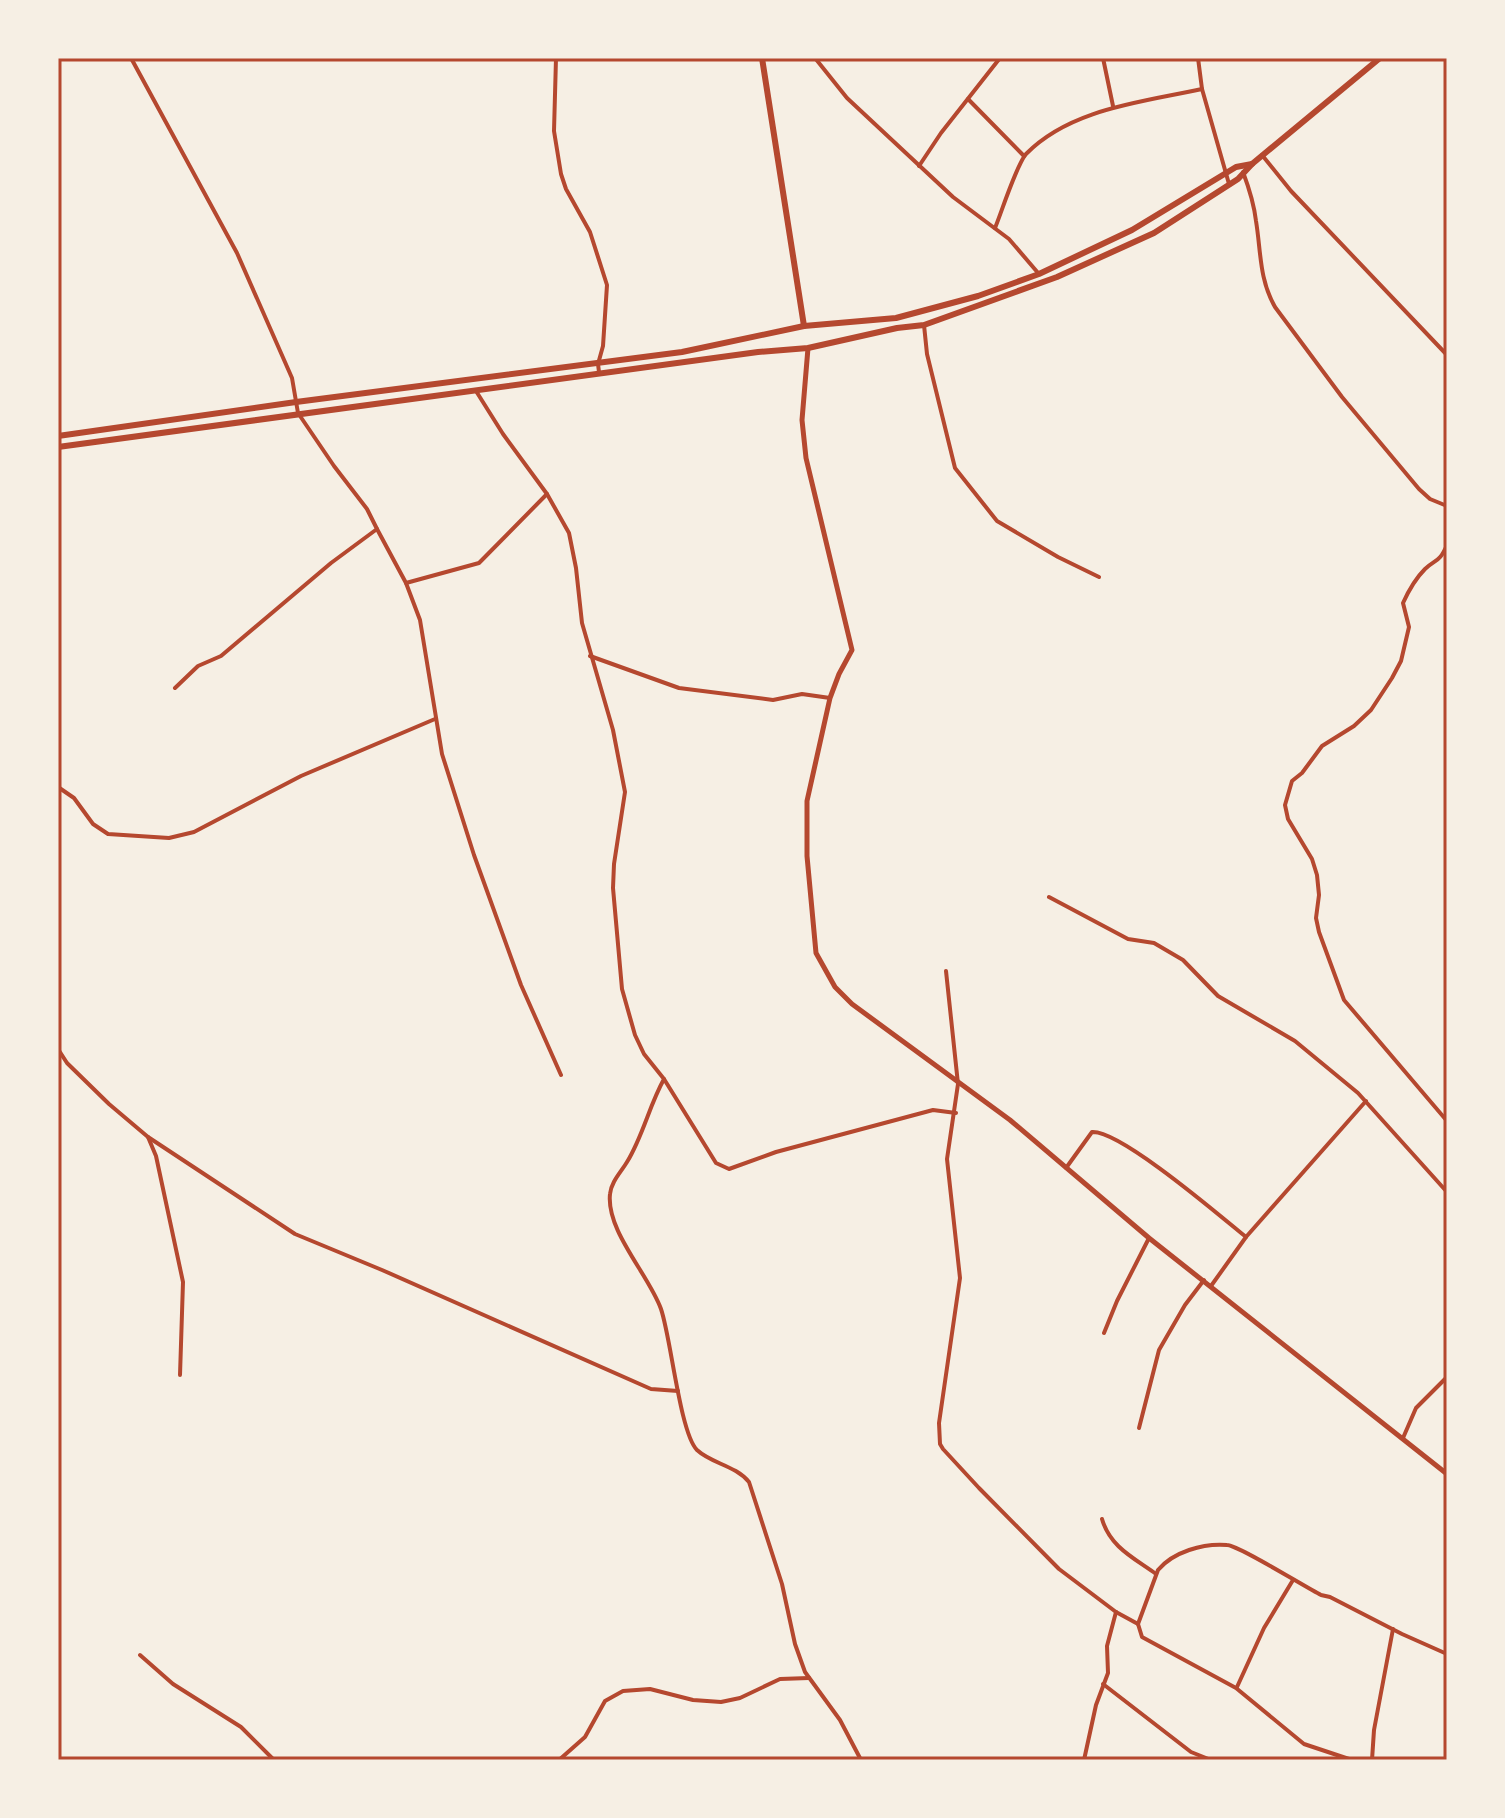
<svg xmlns="http://www.w3.org/2000/svg" width="1505" height="1818" font-family="'Titillium Web',sans-serif">
<style>
.lines{fill:none;stroke-linecap:round;stroke-linejoin:round}
.minor{stroke:#b5482f;stroke-width:4}
.tertiary{stroke:#b5482f;stroke-width:5}
.primary{stroke:#b5482f;stroke-width:6}
.trunk{stroke:#b5482f;stroke-width:6}
.neatline{fill:none;stroke:#b5482f;stroke-width:3}
</style>
<rect width="100%" height="100%" fill="#f6efe4"/>
<g class="lines">
<g class="minor">
<path d="M131,58L237,253L292,378L298,413L334,466L367,509L377,529L331,563L221,656L198,666L175,688"/>
<path d="M556,58L554,131L561,174L566,189L590,232L607,285L603,346L598,364L599,372"/>
<path d="M815,58L847,98L953,197L1009,239L1039,274"/>
<path d="M1103,58L1113,106"/>
<path d="M1198,58L1202,89"/>
<path d="M968,99L1024,156"/>
<path d="M1262,155L1291,191L1447,355"/>
<path d="M919,166L941,133L1000,58"/>
<path d="M1243,172C1249,188 1254,204 1256,221C1261,251 1259,279 1275,307L1342,397L1419,489L1430,499L1447,506"/>
<path d="M995,228C1002,211 1016,166 1026,154C1071,108 1144,102 1202,89L1229,184"/>
<path d="M924,325L927,354L955,468L997,521L1058,557L1099,577"/>
<path d="M476,391L503,434L547,494L569,533L576,568L582,623L613,730L625,792L614,864L613,888L622,989L635,1035L644,1054L664,1079C649,1106 643,1136 627,1162C621,1172 611,1182 610,1194C606,1231 649,1275 661,1309C671,1338 680,1433 697,1450C712,1464 735,1465 749,1482L782,1584L795,1644L805,1672L840,1720L861,1760"/>
<path d="M377,529L406,583L420,620L442,754L474,855L521,985L561,1075"/>
<path d="M1447,545C1439,563 1437,558 1425,569C1416,578 1408,592 1403,603L1409,627L1401,661L1392,678L1371,710L1354,726L1322,746L1302,773L1292,781L1285,805L1288,819L1312,859L1317,875L1319,895L1316,918L1319,932L1344,1000L1447,1121"/>
<path d="M406,583L479,563L547,494"/>
<path d="M590,656L679,688L773,700L802,694L830,698"/>
<path d="M58,787L74,798L93,824L108,834L169,838L194,832L301,776L435,719"/>
<path d="M1049,897L1128,939L1154,943L1183,960L1218,996L1295,1041L1358,1093L1447,1192"/>
<path d="M946,971L958,1084L947,1159L960,1278L939,1423L940,1444L943,1449L979,1488L1059,1569L1116,1612L1138,1624L1142,1637L1236,1688L1304,1744L1352,1760"/>
<path d="M58,1049L67,1063L109,1104L148,1137L156,1156L183,1282L180,1375"/>
<path d="M664,1079L716,1163L729,1169L776,1152L933,1110L956,1113"/>
<path d="M148,1137L295,1234L382,1270L651,1389L678,1391"/>
<path d="M1066,1168L1092,1132C1120,1130 1219,1215 1246,1237"/>
<path d="M1211,1286L1246,1237L1366,1101"/>
<path d="M1104,1333L1117,1301L1149,1238"/>
<path d="M1139,1428L1159,1350L1185,1305L1204,1280"/>
<path d="M1403,1438L1416,1408L1447,1377"/>
<path d="M1102,1519C1110,1547 1134,1558 1156,1574"/>
<path d="M1138,1624L1158,1570C1173,1552 1203,1543 1227,1545C1238,1545 1305,1587 1321,1595L1330,1597L1402,1634L1447,1654"/>
<path d="M140,1655L173,1684L241,1727L274,1760"/>
<path d="M1103,1684L1191,1752L1211,1760"/>
<path d="M1237,1687L1264,1628L1293,1580"/>
<path d="M559,1760L585,1737L605,1701L623,1691L650,1689L693,1700L721,1702L740,1698L780,1679L809,1678"/>
<path d="M1084,1760L1096,1705L1108,1673L1107,1646L1116,1612"/>
<path d="M1372,1760L1374,1730L1393,1629"/>
</g>
<path class="tertiary" d="M808,348L802,420L806,458L852,650L839,674L830,698L807,801V856L816,953L835,987L852,1004L1010,1120L1149,1238L1447,1474"/>
<path class="primary" d="M762,58L804,326"/>
<g class="trunk">
<path d="M58,436L296,402L682,352L804,326L896,318L978,296L1039,274L1132,230L1236,167L1252,164"/>
<path d="M58,447L758,352L808,348L897,328L924,325L1057,277L1154,233L1238,179L1252,164L1380,58"/>
</g>
</g>
<rect width="1505" height="1818" fill="none" stroke="#f6efe4" stroke-width="120"/>
<rect x="60" y="60" width="1385" height="1698" class="neatline"/>
</svg>
